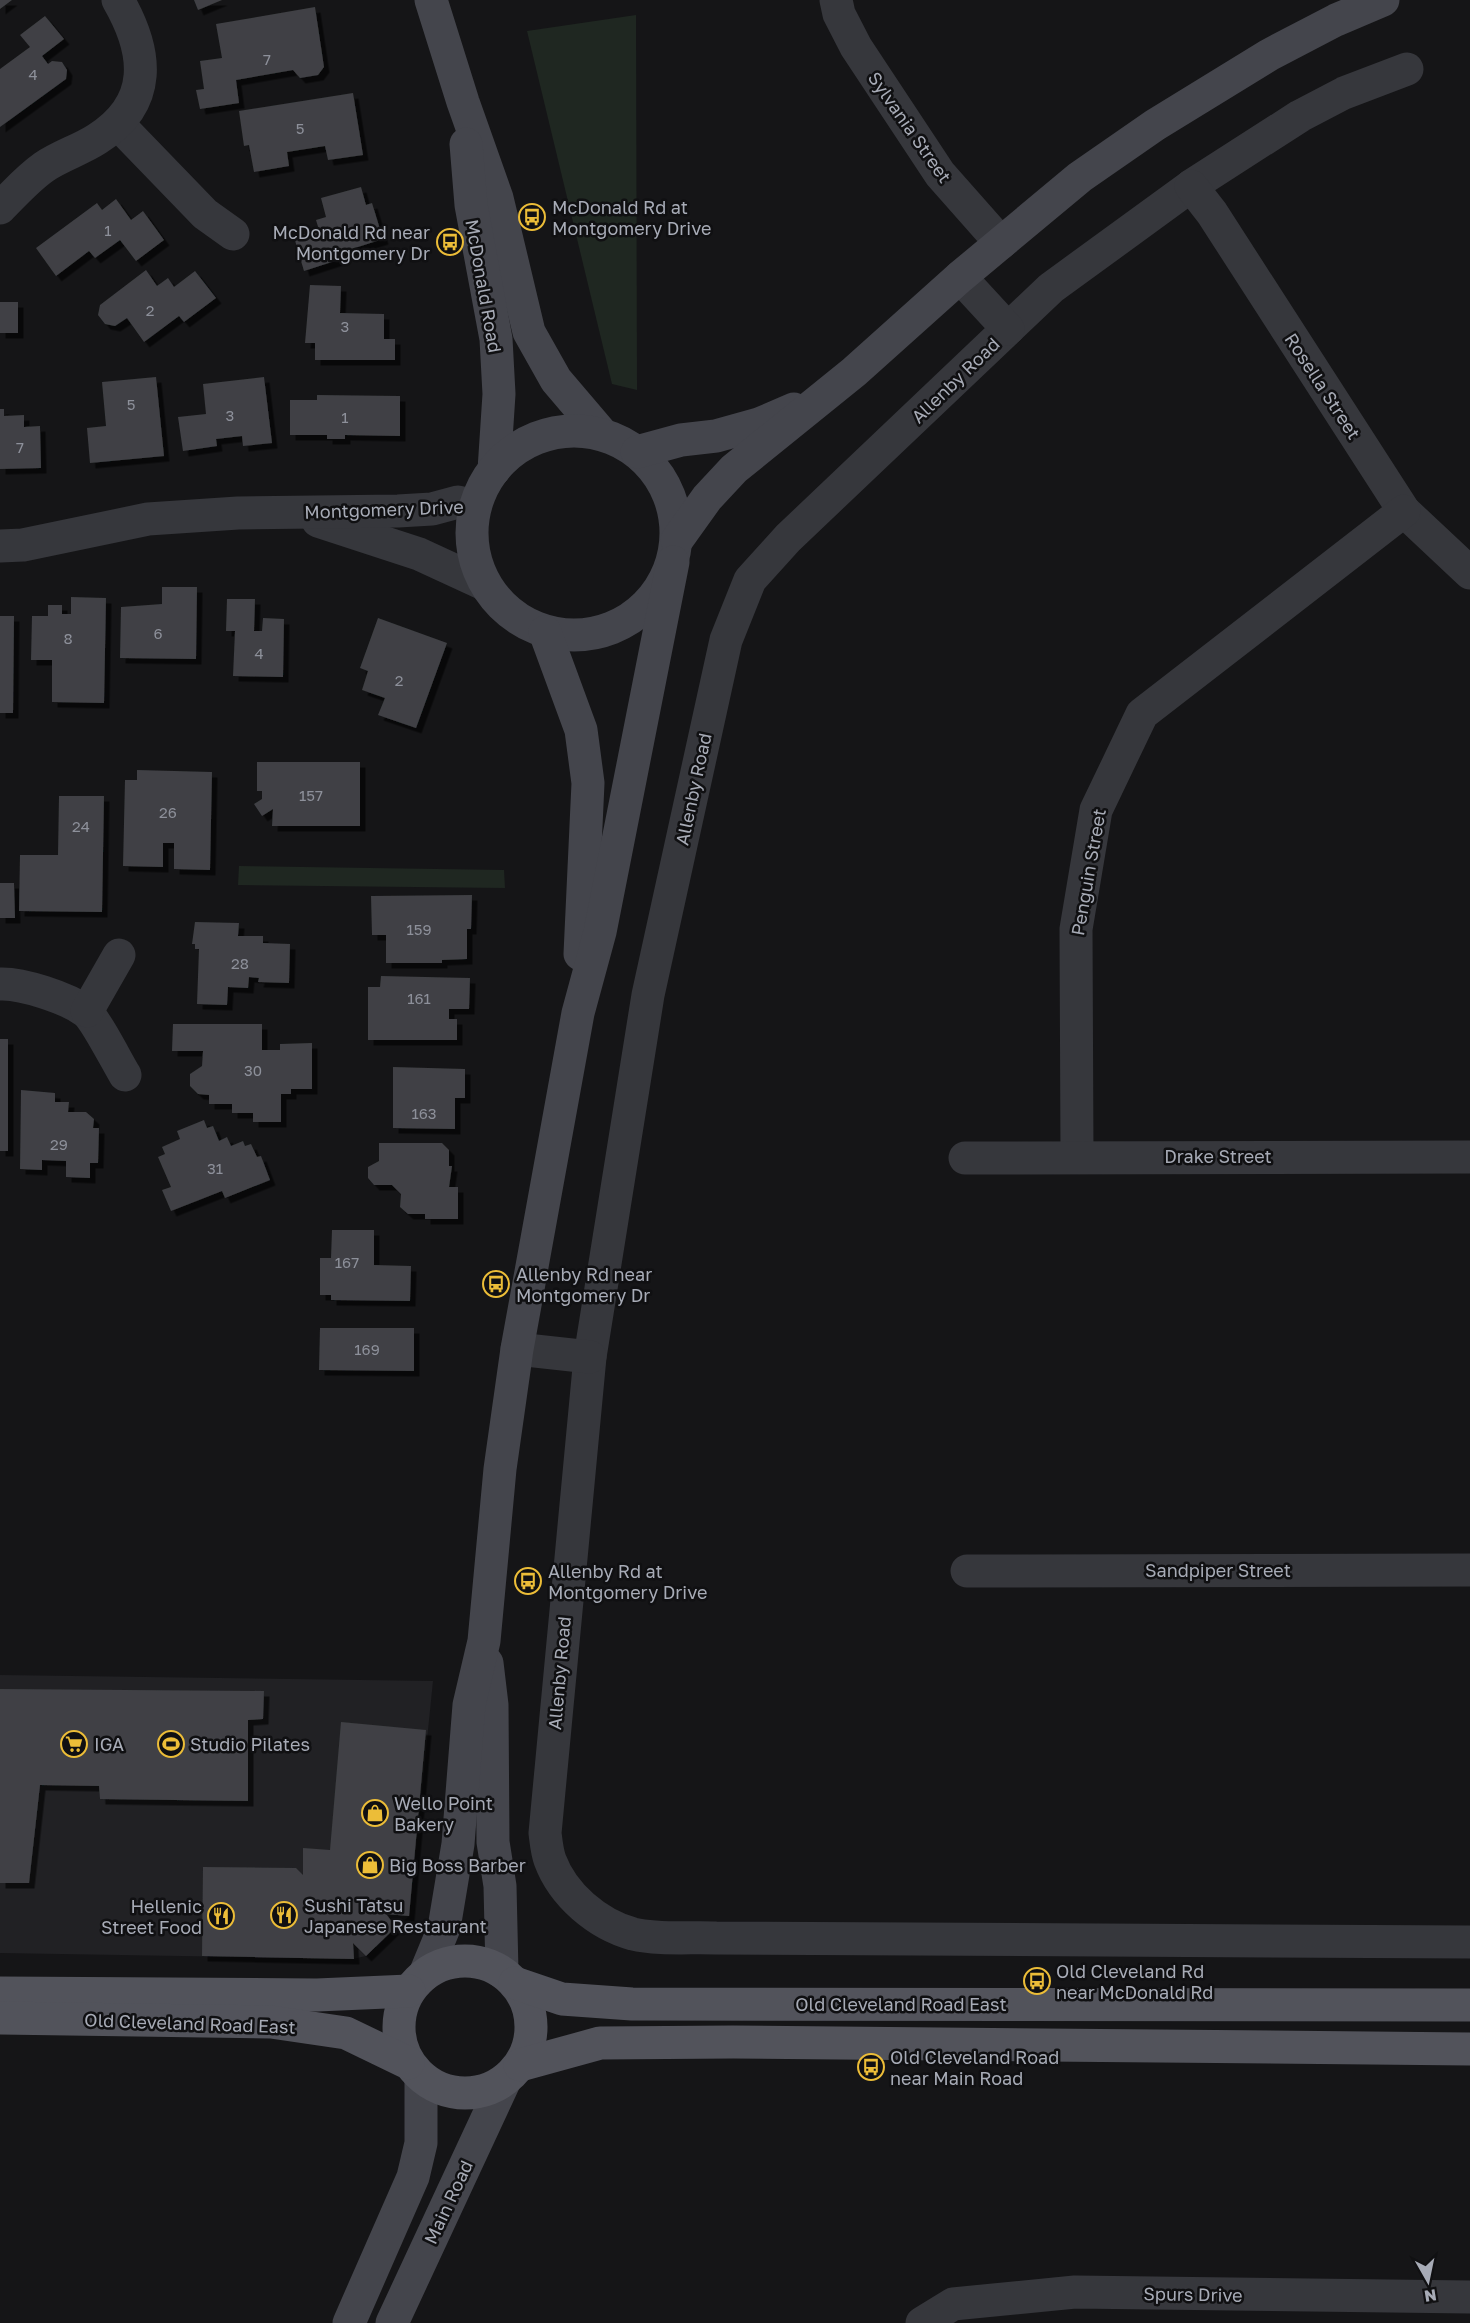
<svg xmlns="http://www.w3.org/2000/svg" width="1470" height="2323" font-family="'Golos Text',sans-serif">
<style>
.built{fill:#212124}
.green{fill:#1f2721}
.building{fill:#3f4044;filter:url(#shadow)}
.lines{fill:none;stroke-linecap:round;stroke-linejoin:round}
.minor{stroke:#36373c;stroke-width:33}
.secondary{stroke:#44454c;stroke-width:33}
.primary{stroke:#52535b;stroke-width:33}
.labels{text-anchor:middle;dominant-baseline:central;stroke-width:5;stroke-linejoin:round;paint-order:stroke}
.number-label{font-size:15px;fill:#8d909a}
.street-label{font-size:18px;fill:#a7abb6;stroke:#101012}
.poi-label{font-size:18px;fill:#a7abb6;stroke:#101012;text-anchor:start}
</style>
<defs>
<filter id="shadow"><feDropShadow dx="5.5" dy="5.5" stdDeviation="0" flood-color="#0009"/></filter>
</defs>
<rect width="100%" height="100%" fill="#151517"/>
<path class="built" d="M0,1675L433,1681L409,1916L366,1956L353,1959L0,1953Z"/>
<g class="green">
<path d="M636,15L637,390L612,384L527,31Z"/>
<path d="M239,866L504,870L505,888L238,885Z"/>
</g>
<g class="building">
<path d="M0,0H12L0,9Z"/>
<path d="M194,0H222L198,10Z"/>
<path d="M315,7L324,67L318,75L300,78L293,70L236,80L239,103L200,109L196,90L204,89L200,61L222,58L216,24Z"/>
<path d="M45,16L64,39L42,56L48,64L52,61L62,62L67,70L66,79L0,127V69L30,47L20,35Z"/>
<path d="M353,93L363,155L328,160L325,146L287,152L289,166L254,172L249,145L244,146L239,111Z"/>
<path d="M361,187L366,205L372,203L383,239L339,253L341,259L304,271L294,237L319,230L316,220L326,217L321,198Z"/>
<path d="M116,199L131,220L143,211L164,240L136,261L120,240L95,258L89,251L56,276L36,248L97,203L102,210Z"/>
<path d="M146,270L157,286L168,278L174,287L195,271L216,298L184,322L179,316L144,342L127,318L115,326L105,324L98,315L100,305Z"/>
<path d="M310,285L341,286L340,313L384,314V339H395V360H315V343H305Z"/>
<rect x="0" y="302" width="18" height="31"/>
<path d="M156,377L164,456L90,463L87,428L106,426L102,382Z"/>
<path d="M264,377L272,443L243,446L242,436L216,439L217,446L183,451L178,417L206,414L203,384Z"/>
<path d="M317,395L400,396V436L345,435V439H327V435H290V400H317Z"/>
<path d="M0,409H4V416L24,415V427L40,426L41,468L0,469Z"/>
<path d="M162,587H197L196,659L120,658L121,607L162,604Z"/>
<path d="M71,597L106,598L104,703L52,702V660H31L32,616H48V605H62V614H71Z"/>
<path d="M227,599H255L254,631H262L263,618L284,619L283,677L233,676L235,631H226Z"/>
<path d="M0,616H14L13,713H0Z"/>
<path d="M378,618L447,643L416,728L378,715L385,698L362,690L368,671L360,668Z"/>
<path d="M257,762H360V826H272L273,809L262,816L254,804L262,799V791H257Z"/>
<path d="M137,770L212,772L210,870L174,869V843H163V867L123,866L125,780H137Z"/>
<path d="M59,796H104L102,912L19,911L20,855H58Z"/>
<path d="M0,883H14L15,918H0Z"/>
<path d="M472,895L471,929H467V959L442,960V963H386V935H372L371,896Z"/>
<path d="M195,922L239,923L238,936H263V943L290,944L289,983L258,982L259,978L249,977L248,988L228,987L227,1005L197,1004L199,949H195V944H192Z"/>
<path d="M381,976L470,978L469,1009H449V1019H457V1040H368V987H380Z"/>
<path d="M173,1024H262V1050H280V1044L312,1043V1089H291V1094H281V1122H253V1113H232V1104H209V1095L198,1094L190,1086V1074L202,1066L203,1051H172Z"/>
<rect x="0" y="1039" width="8" height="112"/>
<path d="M393,1067L465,1069V1098H455V1129L393,1128Z"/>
<path d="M21,1090L55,1093V1102H69L68,1112H86L94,1119L93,1128H99L98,1163H90V1178L66,1177V1161L42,1160V1170L20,1169Z"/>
<path d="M204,1120L207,1128L213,1126L219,1141L227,1137L231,1146L243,1141L245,1146L251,1144L257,1157L261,1156L270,1180L225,1198L222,1191L171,1211L162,1190L171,1187L158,1157L165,1154L162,1147L180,1139L177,1131Z"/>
<path d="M379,1143H442L449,1150V1166H452L449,1187H458V1219H425V1214H408L400,1207L401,1194L392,1185H374L368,1178V1167L379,1161Z"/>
<path d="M332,1230H374V1265L411,1266L410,1301L331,1300V1295H320V1258H331Z"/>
<path d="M320,1328H414V1371L319,1370Z"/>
<path d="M0,1689L264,1691L263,1719L248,1720V1801L100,1799L99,1786L40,1785L29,1883H0Z"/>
<path d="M341,1722L426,1730L409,1916L386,1914L396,1927L366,1956L353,1943L354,1959L202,1956L203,1867L296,1868L303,1875V1848L330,1850Z"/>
</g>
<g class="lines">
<g class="minor">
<path d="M836,0L839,14L856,47L940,174L1001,243"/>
<path d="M1407,69L1344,93L1300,116L1191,186L1051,288L788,538L750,580L726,640L648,995L590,1357L545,1833C546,1841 547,1852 550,1860C563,1895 597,1924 633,1934C658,1940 690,1937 716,1938L1470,1942"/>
<path d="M118,124L205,214L233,234"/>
<path d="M1191,186L1212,213L1404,511L1470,573"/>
<path d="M0,208C14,194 27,179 44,167C60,156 80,150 97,139C154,103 148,52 118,0"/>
<path d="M960,277L1008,329"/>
<path d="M318,521L419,554L484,584"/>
<path d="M0,546L23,545L148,519L238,513L398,511L432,509L458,502L475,506"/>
<path d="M0,984C22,983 67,998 85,1011C95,1018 117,1062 125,1075"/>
<path d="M87,1011L119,955"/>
<path d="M1077,1156L1076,929L1096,810L1142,714L1404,511"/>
<path d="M965,1158L1470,1157"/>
<path d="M517,1349L590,1357"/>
<path d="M967,1571L1470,1570"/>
<path d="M922,2323L953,2304L1075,2292L1470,2297"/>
</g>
<g class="secondary">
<path d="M431,0L463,102L497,198L529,332L556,380L602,434"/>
<path d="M466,144L471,205L496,339L499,394L494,470"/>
<circle cx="574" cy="533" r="102"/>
<path d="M637,452L681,440L716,436L759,424L794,409"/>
<path d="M677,540L707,498L734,469L854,372L960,277L1080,177L1155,125L1269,55L1336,20L1383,0"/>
<path d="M545,632L581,730L588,783L580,954"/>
<path d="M487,1663L492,1705L493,1842L500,1886L502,1972"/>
<path d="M425,1974L444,1928L458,1844L469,1705L484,1641L500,1469L517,1349L578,1013L600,932L673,562"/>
<path d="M349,2323L413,2177L421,2143V2078"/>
<path d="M392,2323L505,2080"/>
</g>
<g class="primary">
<circle cx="465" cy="2027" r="66"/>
<path d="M515,1983L562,1999L632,2004L1470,2005"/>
<path d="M0,1993L317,1995L409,1991"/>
<path d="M0,2018L271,2022L346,2033L408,2063"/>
<path d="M520,2065L600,2043L733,2042L1470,2049"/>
</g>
</g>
<defs>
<symbol id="bus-ring" viewBox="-11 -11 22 22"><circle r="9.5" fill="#101012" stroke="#ecbd38" stroke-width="1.5"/><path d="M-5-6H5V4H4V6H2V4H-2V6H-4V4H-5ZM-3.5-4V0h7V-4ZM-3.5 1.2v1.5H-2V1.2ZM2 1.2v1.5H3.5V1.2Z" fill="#ecbd38"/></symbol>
<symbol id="supermarket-ring" viewBox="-11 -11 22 22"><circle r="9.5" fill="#101012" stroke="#ecbd38" stroke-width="1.5"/><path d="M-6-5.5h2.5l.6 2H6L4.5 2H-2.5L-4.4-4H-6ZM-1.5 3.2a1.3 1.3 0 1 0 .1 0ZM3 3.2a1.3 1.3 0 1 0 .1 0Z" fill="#ecbd38"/></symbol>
<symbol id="stadium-ring" viewBox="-11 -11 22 22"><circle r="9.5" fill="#101012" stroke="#ecbd38" stroke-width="1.5"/><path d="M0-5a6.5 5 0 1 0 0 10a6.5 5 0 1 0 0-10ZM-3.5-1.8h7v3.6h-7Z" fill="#ecbd38"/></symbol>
<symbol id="shop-ring" viewBox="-11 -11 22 22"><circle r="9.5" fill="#101012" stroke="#ecbd38" stroke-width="1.5"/><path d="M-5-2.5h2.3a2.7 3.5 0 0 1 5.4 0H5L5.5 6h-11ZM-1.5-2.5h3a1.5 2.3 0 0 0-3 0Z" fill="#ecbd38"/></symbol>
<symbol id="restaurant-ring" viewBox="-11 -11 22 22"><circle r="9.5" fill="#101012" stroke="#ecbd38" stroke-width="1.5"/><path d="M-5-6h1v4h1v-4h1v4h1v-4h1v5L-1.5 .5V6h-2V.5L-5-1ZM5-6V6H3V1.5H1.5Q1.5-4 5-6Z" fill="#ecbd38"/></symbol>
</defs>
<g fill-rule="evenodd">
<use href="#bus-ring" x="517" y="202" width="30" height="30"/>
<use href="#bus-ring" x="435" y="227" width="30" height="30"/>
<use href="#bus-ring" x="481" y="1269" width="30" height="30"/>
<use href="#bus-ring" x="513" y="1566" width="30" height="30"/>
<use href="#supermarket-ring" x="59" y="1729" width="30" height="30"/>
<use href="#stadium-ring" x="156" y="1729" width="30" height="30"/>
<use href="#shop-ring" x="360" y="1798" width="30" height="30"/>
<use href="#shop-ring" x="355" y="1850" width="30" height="30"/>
<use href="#restaurant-ring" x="269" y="1900" width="30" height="30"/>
<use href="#restaurant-ring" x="206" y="1901" width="30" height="30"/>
<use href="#bus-ring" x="1022" y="1966" width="30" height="30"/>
<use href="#bus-ring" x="856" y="2052" width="30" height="30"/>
</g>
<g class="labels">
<g class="number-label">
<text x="267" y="59">7</text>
<text x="33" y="74">4</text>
<text x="300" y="128">5</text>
<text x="108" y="230">1</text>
<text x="150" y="310">2</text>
<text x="345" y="326">3</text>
<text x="131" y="404">5</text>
<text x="230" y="415">3</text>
<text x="345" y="417">1</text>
<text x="20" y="447">7</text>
<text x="158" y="633">6</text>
<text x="68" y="638">8</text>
<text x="259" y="653">4</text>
<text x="399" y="680">2</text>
<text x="311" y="795">157</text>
<text x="168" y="812">26</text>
<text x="81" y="826">24</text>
<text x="419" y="929">159</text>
<text x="240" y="963">28</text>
<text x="419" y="998">161</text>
<text x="253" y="1070">30</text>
<text x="424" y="1113">163</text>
<text x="59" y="1144">29</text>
<text x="215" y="1168">31</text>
<text x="347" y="1262">167</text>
<text x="367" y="1349">169</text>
</g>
<g class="street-label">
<text transform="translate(910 127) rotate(55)">Sylvania Street</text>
<text transform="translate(484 286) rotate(80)">McDonald Road</text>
<text transform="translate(955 380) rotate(-44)">Allenby Road</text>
<text transform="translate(1323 386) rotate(57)">Rosella Street</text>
<text transform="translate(384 509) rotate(-2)">Montgomery Drive</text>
<text transform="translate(693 789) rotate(-78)">Allenby Road</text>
<text transform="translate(1088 872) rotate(-80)">Penguin Street</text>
<text x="1218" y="1156">Drake Street</text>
<text x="1218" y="1570">Sandpiper Street</text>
<text transform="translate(559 1673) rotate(-85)">Allenby Road</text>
<text x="901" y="2004">Old Cleveland Road East</text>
<text transform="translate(190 2023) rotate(2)">Old Cleveland Road East</text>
<text transform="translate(448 2202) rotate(-65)">Main Road</text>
<text transform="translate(1193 2294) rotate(1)">Spurs Drive</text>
</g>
<g class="poi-label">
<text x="552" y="207">McDonald Rd at<tspan x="552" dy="21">Montgomery Drive</tspan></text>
<text x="430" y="232" text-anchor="end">McDonald Rd near<tspan x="430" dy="21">Montgomery Dr</tspan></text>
<text x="516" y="1274">Allenby Rd near<tspan x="516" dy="21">Montgomery Dr</tspan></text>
<text x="548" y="1571">Allenby Rd at<tspan x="548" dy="21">Montgomery Drive</tspan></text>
<text x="94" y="1744">IGA</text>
<text x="190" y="1744">Studio Pilates</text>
<text x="394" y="1803">Wello Point<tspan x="394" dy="21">Bakery</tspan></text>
<text x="389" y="1865">Big Boss Barber</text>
<text x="304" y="1905">Sushi Tatsu<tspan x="304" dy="21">Japanese Restaurant</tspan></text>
<text x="202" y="1906" text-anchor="end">Hellenic<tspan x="202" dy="21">Street Food</tspan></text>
<text x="1056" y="1971">Old Cleveland Rd<tspan x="1056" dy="21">near McDonald Rd</tspan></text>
<text x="890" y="2057">Old Cleveland Road<tspan x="890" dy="21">near Main Road</tspan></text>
</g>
</g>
<g transform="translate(1428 2281) rotate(171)" stroke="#101012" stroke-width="4.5" paint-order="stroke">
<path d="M0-4.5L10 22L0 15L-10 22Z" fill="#a7abb6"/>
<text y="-9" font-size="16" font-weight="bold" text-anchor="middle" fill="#a7abb6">N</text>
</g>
</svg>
